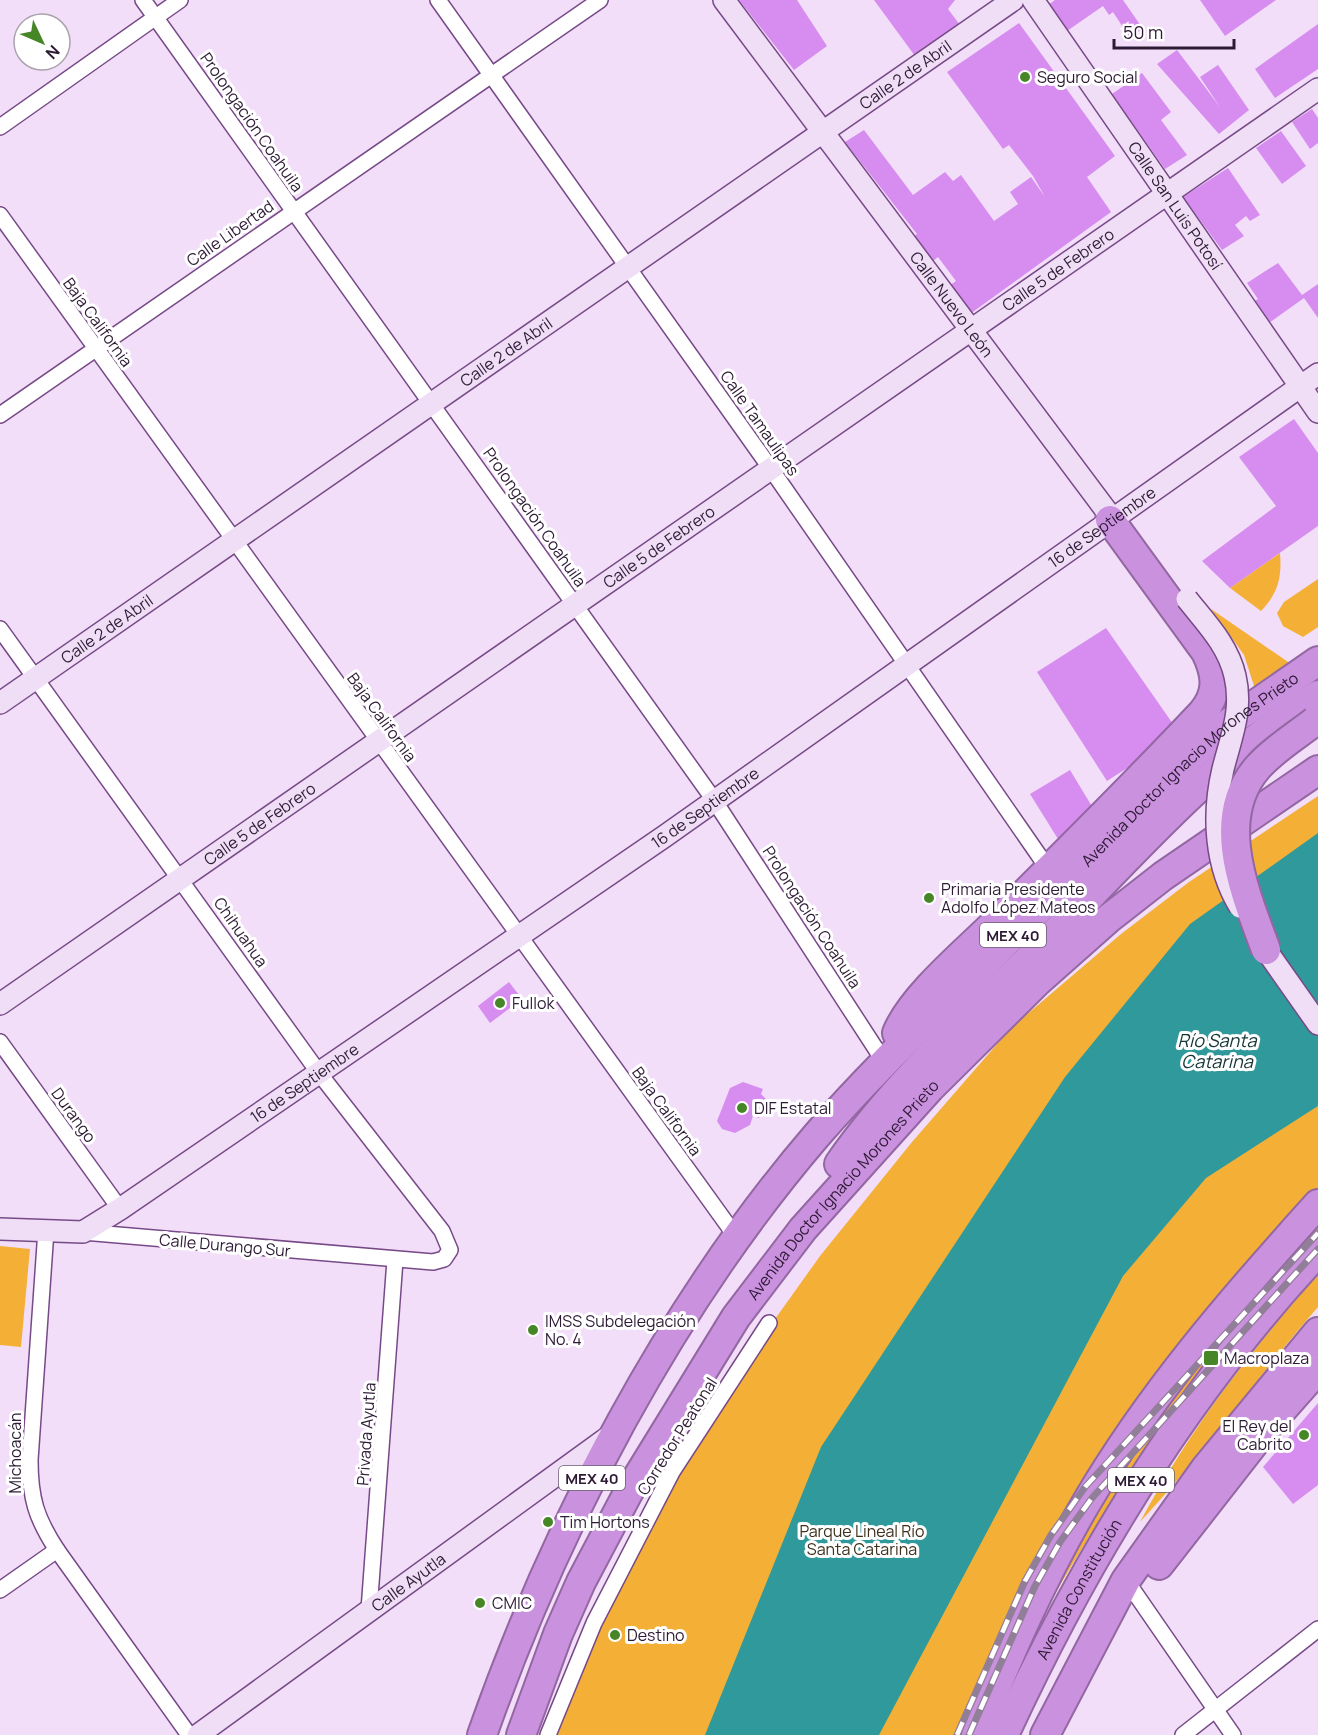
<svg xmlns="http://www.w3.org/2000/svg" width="1318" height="1735" font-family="Manrope,sans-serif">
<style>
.green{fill:#f4b036}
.water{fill:#2f999b}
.building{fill:#d68def}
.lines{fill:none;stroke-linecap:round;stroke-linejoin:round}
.street-casing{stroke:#774a87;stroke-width:18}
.secondary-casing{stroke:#774a87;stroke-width:24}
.highway-casing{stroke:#9367a2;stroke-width:32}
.street{stroke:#fff;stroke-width:15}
.secondary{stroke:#efdef5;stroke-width:21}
.highway{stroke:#ca91de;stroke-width:28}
.rail-casing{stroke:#917e98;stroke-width:7}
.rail{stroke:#fff;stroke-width:4.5;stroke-dasharray:14;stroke-linecap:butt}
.secondary-bridge-casing{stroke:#774a87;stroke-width:24;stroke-linecap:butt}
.highway-bridge-casing{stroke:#9367a2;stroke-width:32;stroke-linecap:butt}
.secondary-bridge{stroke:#efdef5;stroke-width:21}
.highway-bridge{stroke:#ca91de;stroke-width:28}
.poi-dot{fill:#478627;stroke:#fff;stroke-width:2}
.labels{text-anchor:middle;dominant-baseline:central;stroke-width:6;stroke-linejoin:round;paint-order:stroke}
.shield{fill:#fff;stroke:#6c5f71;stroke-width:1.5}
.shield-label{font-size:15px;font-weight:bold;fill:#2d1a34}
.street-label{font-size:16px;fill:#2d1a34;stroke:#fff}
.poi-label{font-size:16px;fill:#2d1a34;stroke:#fff;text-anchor:start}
.park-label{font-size:16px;fill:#3d301c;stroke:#fff}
.water-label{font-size:18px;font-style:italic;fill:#163636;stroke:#fff}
</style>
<rect width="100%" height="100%" fill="#f2def9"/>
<g class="green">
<path d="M1280,553C1282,578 1278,593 1261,611L1230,588Z"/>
<path d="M1318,579V627L1303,637L1283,626L1277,613L1284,602Z"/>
<path d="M1211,609L1291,664L1255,689L1244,655Z"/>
<path d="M1318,796V1231C1274,1282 1229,1331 1190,1385C1112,1494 1038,1616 978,1735H554L599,1620L667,1484L743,1364L820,1256L912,1142L1011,1028L1121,934L1189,882Z"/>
<path d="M0,1246L30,1249L21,1347L0,1345Z"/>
<path d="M1318,1274V1307C1257,1377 1204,1454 1140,1522C1191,1427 1248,1355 1318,1274Z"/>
</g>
<path class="water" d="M1318,833V1106L1206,1178L1123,1276L879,1735H705L821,1447L1065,1077L1190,924Z"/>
<g class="building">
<path d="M739,0H797L827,46L794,70Z"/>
<path d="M874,0H955L948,9L960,25L915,56Z"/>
<path d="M1055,0H1123L1143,29L1130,38L1113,12L1109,15L1103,6L1067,31L1048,5Z"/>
<path d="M1200,0H1276L1225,36Z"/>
<path d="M1019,23L1115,156L1087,177L1111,212L970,314L949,286L956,281L938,257L932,262L913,237L917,234L845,142L864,130L913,195L945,172L953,181L961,175L994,221L1018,204L1010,192L1031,177L1045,197L1033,176L1009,145L1003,149L947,72Z"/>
<path d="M1318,24V69L1275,98L1255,69Z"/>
<path d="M1177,50L1220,107L1200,77L1218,65L1249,110L1219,134L1157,64Z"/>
<path d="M1142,73L1171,112L1161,120L1187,155L1165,169L1112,94Z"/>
<path d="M1312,109L1318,118V143L1310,149L1292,122Z"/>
<path d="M1281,131L1306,166L1282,184L1256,148Z"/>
<path d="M1228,168L1260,215L1250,221L1246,216L1235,225L1244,236L1222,250L1183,197Z"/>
<path d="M1278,263L1302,295L1318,284V318L1304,298L1269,323L1253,302L1258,299L1247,283Z"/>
<path d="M1294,419L1318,453V526L1230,588L1202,561L1276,506L1239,457Z"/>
<path d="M1106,628L1180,734L1107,781L1037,672Z"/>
<path d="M1070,770L1096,813L1058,839L1030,794Z"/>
<path d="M509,982L522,999L490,1023L478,1006Z"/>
<path d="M743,1082L763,1089L761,1094L766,1099L759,1118L753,1116L750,1125L735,1133L722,1129L717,1121L730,1088Z"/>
<path d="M1318,1403V1485L1293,1504L1263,1467Z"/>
</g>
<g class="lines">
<defs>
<g id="street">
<path d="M143,0L714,800L885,1063"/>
<path d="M438,0L771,469L1049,870"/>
<path d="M0,127L180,0"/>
<path d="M0,215L737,1238"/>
<path d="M0,415L600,0"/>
<path d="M0,629L319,1073L442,1231L450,1250L444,1259L433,1262L83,1232"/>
<path d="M0,1042L120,1209"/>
<path d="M46,1230L30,1460C30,1498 36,1518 57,1550L189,1735"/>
<path d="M1126,1580L1233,1735"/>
<path d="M0,1590L57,1550"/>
<path d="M369,1610L395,1260"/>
<path d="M548,1735L594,1623L672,1472L769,1323"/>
<path d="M1183,1735L1318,1629"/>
</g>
<g id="secondary">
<path id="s1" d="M724,0L1120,529"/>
<path id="s2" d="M1033,0L1318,412"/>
<path id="s3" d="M0,703L1013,0"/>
<path d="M1266,950L1318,1024"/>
<path id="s4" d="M0,1004L1318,89"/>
<path id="s5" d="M0,1229L83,1232L120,1209L665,836L1318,374"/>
<path id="s6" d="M198,1735L614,1433"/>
</g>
<g id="highway">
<path d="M897,1033C912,996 968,950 997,921C1066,853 1135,784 1202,713C1219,693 1217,675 1206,652L1110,520"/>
<path d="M839,1164C895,1083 970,1017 1040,948C1129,858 1210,762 1318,695"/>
<path d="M1159,1565L1266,1428L1318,1369"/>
<path id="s7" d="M482,1735C556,1524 671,1305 817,1135C870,1074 929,1018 987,961C1051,897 1115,832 1179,768L1230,722L1318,661"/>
<path id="s8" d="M521,1735L558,1634L581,1582L629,1491L736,1317L803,1229L930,1088L1038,981L1108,919L1163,876L1318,770"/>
<path d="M976,1735C1008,1657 1042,1578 1085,1505C1149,1395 1233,1298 1318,1204"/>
<path id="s9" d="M1004,1735C1085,1559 1185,1394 1318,1252"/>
<path d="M1045,1735L1126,1580L1205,1469L1318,1332"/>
</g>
</defs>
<use href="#street" class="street-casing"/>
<use href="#secondary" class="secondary-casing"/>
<use href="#highway" class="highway-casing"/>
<use href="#street" class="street"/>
<use href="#secondary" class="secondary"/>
<use href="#highway" class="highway"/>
<defs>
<g id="rail">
<path d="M957,1735L1025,1581L1051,1535L1085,1487L1318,1233"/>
<path d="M969,1735L1035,1586L1060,1542L1092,1498L1318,1249"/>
</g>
</defs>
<use href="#rail" class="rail-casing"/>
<use href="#rail" class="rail"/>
<defs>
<path id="secondary-bridge" d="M1187,599C1206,623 1228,645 1235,676C1243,710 1231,737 1223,769C1212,815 1215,866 1240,907"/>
<path id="highway-bridge" d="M1266,950C1246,895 1212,819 1258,767C1274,749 1296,736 1315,721"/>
</defs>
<use href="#secondary-bridge" class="secondary-bridge-casing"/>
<use href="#highway-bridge" class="highway-bridge-casing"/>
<use href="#secondary-bridge" class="secondary-bridge"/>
<use href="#highway-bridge" class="highway-bridge"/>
</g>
<g class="poi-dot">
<circle cx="1025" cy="77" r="6"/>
<circle cx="929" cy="898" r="6"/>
<circle cx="500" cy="1003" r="6"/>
<circle cx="742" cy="1108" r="6"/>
<circle cx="533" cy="1330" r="6"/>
<rect x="1203" y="1350" width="16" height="16" rx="3"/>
<circle cx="1304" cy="1435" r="6"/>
<circle cx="548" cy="1522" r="6"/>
<circle cx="480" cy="1603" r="6"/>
<circle cx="615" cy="1635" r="6"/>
</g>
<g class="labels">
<g class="shield">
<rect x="980" y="923" width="66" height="24" rx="4.5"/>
<rect x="559" y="1466" width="66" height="24" rx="4.5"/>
<rect x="1108" y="1468" width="66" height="24" rx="4.5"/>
</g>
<g class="shield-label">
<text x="1013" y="935">MEX 40</text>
<text x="592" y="1478">MEX 40</text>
<text x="1141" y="1480">MEX 40</text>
</g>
<g class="street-label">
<text stroke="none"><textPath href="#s3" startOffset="1102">Calle 2 de Abril</textPath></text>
<text transform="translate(252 122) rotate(55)">Prolongación Coahuila</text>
<text stroke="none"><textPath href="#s2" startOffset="250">Calle San Luis Potosí</textPath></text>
<text transform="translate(230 233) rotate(-35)">Calle Libertad</text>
<text stroke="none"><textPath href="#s4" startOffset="1288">Calle 5 de Febrero</textPath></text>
<text stroke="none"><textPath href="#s1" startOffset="380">Calle Nuevo León</textPath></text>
<text transform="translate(98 322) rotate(54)">Baja California</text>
<text stroke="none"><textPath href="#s3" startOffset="616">Calle 2 de Abril</textPath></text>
<text transform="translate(760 423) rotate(55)">Calle Tamaulipas</text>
<text transform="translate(535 517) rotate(55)">Prolongación Coahuila</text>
<text stroke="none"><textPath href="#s5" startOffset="1322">16 de Septiembre</textPath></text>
<text stroke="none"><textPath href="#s4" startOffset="802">Calle 5 de Febrero</textPath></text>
<text stroke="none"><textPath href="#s3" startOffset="130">Calle 2 de Abril</textPath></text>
<text transform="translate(382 717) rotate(54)">Baja California</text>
<text stroke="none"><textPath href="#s7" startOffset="1214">Avenida Doctor Ignacio Morones Prieto</textPath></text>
<text stroke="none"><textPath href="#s5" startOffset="836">16 de Septiembre</textPath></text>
<text stroke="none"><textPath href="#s4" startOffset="316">Calle 5 de Febrero</textPath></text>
<text transform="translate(812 917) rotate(57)">Prolongación Coahuila</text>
<text transform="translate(241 932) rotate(55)">Chihuahua</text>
<text stroke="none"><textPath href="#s5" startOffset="350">16 de Septiembre</textPath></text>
<text transform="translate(667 1111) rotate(54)">Baja California</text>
<text transform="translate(74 1115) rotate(54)">Durango</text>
<text stroke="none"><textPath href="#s8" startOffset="638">Avenida Doctor Ignacio Morones Prieto</textPath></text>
<text transform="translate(225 1245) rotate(5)">Calle Durango Sur</text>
<text transform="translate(366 1434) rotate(-86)">Privada Ayutla</text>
<text transform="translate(677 1436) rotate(-58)">Corredor Peatonal</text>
<text transform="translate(15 1453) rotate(-90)">Michoacán</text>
<text stroke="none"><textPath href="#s6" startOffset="260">Calle Ayutla</textPath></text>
<text stroke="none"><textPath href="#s9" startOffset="164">Avenida Constitución</textPath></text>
</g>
<g class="poi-label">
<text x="1037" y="77">Seguro Social</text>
<text x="941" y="889">Primaria Presidente<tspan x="941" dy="18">Adolfo López Mateos</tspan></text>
<text x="512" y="1003">Fullok</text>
<text x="754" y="1108">DIF Estatal</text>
<text x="545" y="1321">IMSS Subdelegación<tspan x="545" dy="18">No. 4</tspan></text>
<text x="1224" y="1358">Macroplaza</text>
<text x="1292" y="1426" text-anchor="end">El Rey del<tspan x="1292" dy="18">Cabrito</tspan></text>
<text x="560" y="1522">Tim Hortons</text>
<text x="492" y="1603">CMIC</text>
<text x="627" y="1635">Destino</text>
</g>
<g class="park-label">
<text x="862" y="1531">Parque Lineal Río<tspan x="862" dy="18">Santa Catarina</tspan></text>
</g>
<g class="water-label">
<text x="1217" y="1040">Río Santa<tspan x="1217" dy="21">Catarina</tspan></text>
</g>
</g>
<g transform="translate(42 42) rotate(134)"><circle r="28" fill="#ffffff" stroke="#aba3ae" stroke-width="1.5"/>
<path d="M0-4.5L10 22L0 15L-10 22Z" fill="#478627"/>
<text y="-9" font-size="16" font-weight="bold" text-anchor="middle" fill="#2d1a34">N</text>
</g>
<path d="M1114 39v9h120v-9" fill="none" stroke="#2d1a34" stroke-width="3"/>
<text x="1123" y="39" font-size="18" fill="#2d1a34" stroke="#ffffff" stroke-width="4.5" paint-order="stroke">50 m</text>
</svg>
